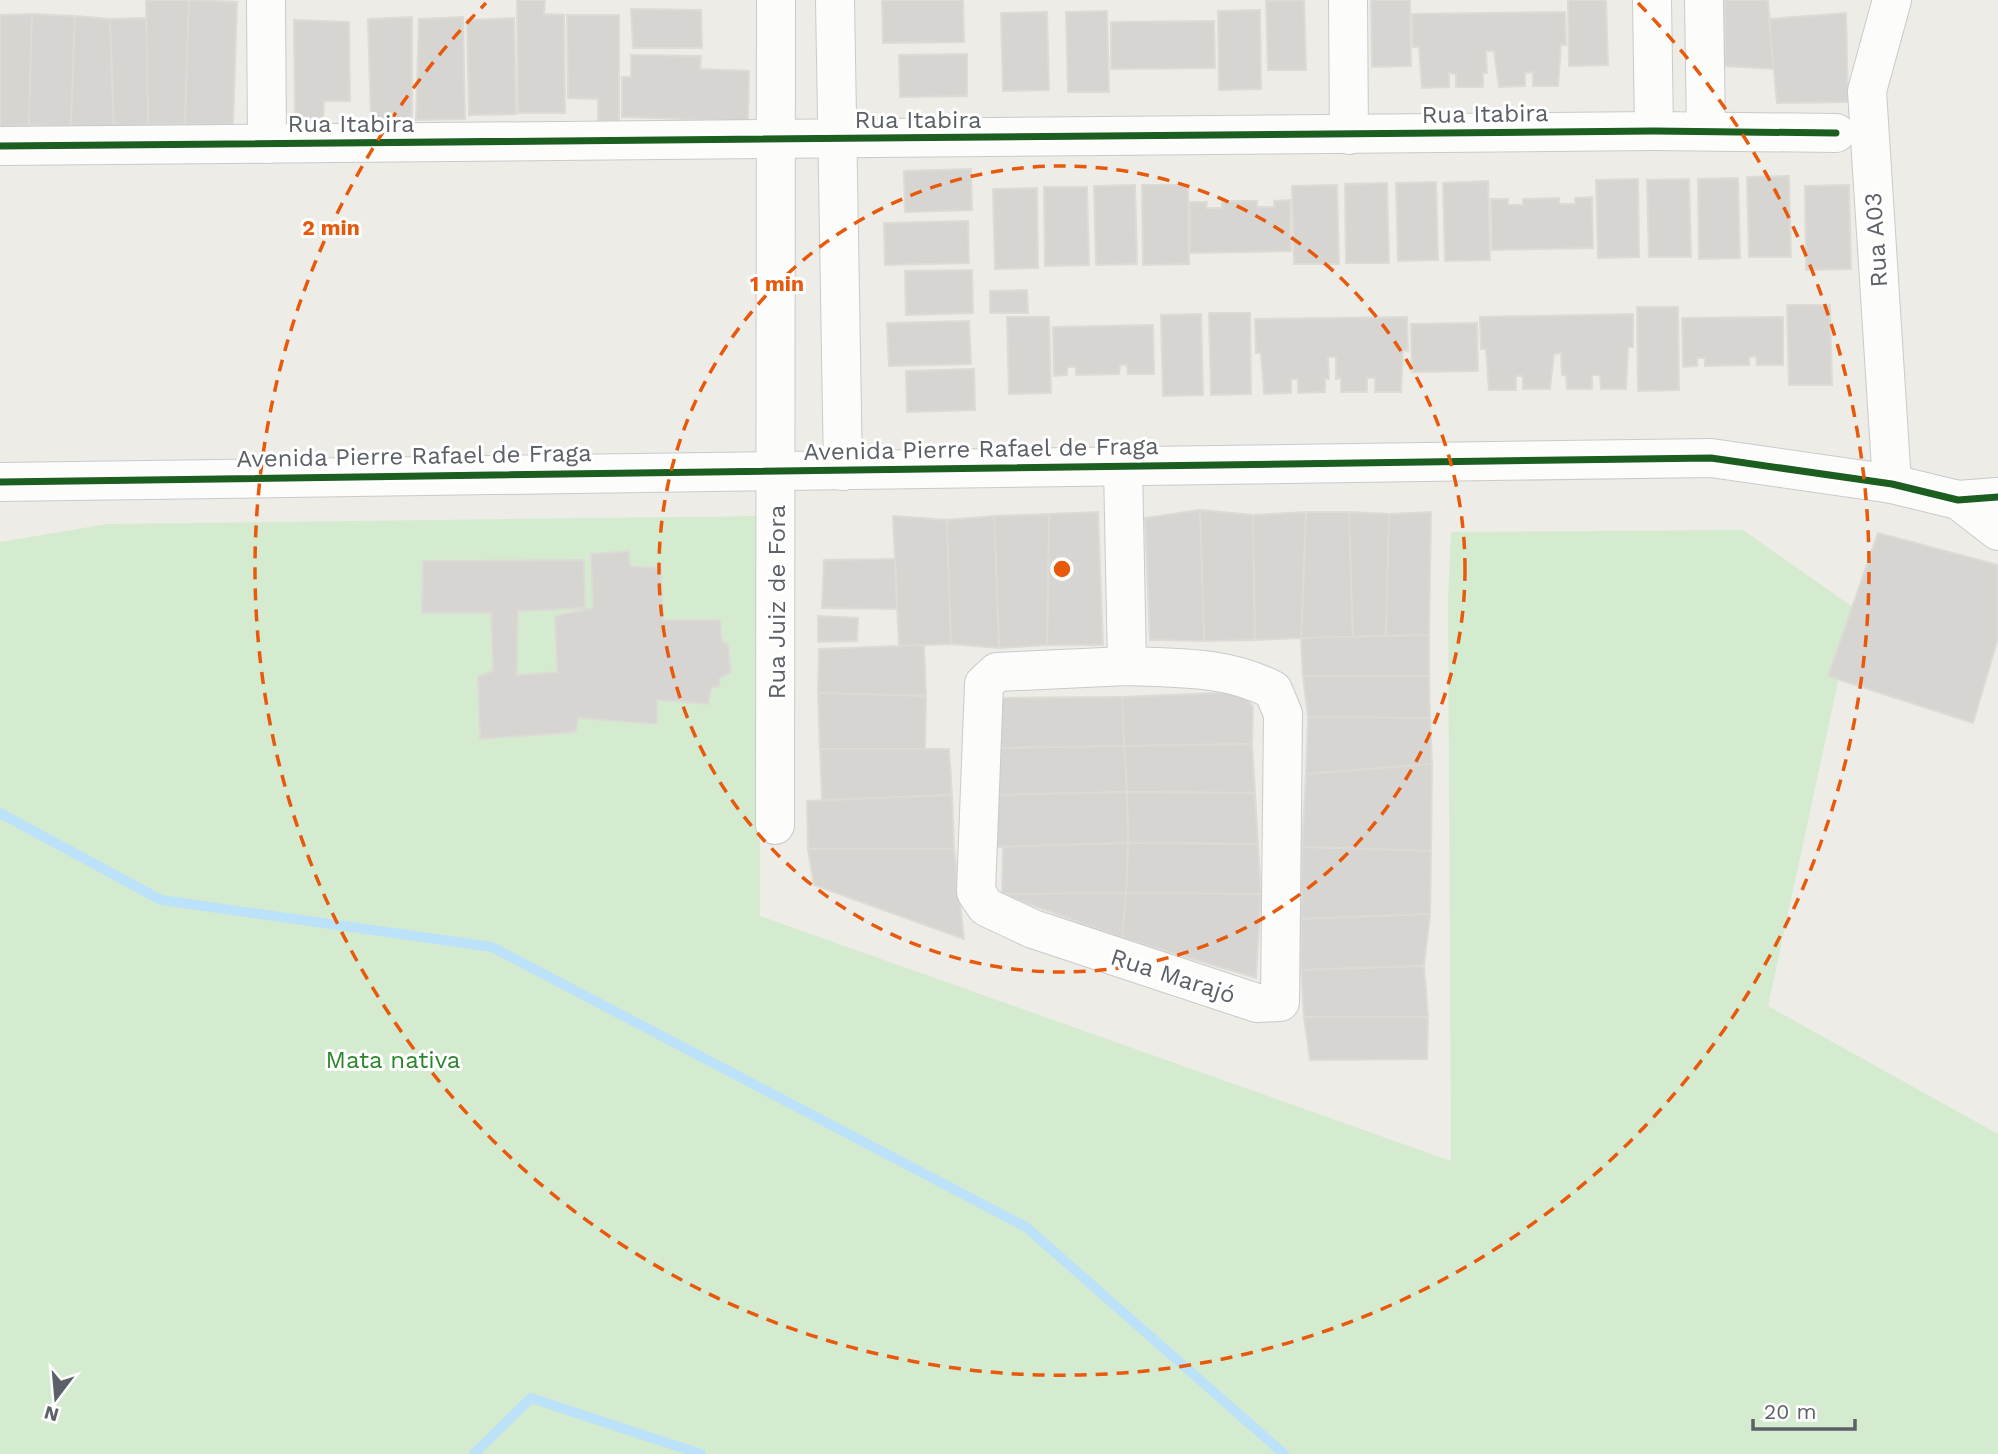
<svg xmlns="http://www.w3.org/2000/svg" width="1998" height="1454" font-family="'Work Sans',sans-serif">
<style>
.green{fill:#d5ebd0}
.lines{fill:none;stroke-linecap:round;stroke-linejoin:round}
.stream{stroke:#bbe2f8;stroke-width:10}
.building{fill:#d6d5d2;stroke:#dddbd6;stroke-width:2}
.minor-casing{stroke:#cacaca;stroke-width:40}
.tertiary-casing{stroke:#cacaca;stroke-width:40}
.minor{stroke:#fcfcfb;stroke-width:38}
.tertiary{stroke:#fcfcfb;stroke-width:38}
.cycleway-casing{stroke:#fff;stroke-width:11}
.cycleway{stroke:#1b5e20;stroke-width:7}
.ring{fill:none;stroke:#e8590c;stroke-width:3.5;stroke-dasharray:12 9}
.labels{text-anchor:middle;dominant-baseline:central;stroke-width:6;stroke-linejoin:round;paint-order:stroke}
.street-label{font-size:24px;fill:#5c6167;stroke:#fff}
.park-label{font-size:24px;fill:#2d862c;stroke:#fff}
.centre{fill:#e8590c;stroke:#fff;stroke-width:3.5}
.ring-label{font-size:21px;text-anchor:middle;font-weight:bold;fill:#e8590c;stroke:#fff;stroke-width:6;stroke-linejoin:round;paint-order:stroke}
</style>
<rect width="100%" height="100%" fill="#edece7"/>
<path class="green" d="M759,516L760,916L1451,1161L1448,598L1451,532L1743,530L1854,608L1768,1006L1998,1134V1454H0V542L107,524Z"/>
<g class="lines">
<g class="stream">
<path d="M0,813L161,900L492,947L1026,1227L1284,1454"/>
<path d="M474,1454L531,1398L701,1454"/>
</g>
</g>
<g class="building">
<path d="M146,0H189L185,124L148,125Z"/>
<path d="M189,0L237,2L233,125L185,124Z"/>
<path d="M517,0H545L544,14L564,15L565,113H518Z"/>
<path d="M882,0H963L964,42L883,43Z"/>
<path d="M1304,0L1306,70H1268L1266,1Z"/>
<path d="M1371,0H1410L1411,66L1372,67Z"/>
<path d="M1568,0H1606L1608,65L1569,66Z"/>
<path d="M1725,0H1768L1774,69L1725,66Z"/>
<path d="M631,9L701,10L702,48H633Z"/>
<path d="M1260,10L1261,89L1219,90L1218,11Z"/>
<path d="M1107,11L1109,92H1068L1066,12Z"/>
<path d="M1047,12L1049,90L1003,91L1001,13Z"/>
<path d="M1565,12L1566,45H1561L1558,86H1533V72L1525,73V86L1499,87L1494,51H1486L1487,73H1483V87H1456V74L1449,73V87L1422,88L1419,47H1413L1412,14Z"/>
<path d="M1846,13L1848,102L1777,103L1769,19Z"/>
<path d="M32,14L29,125L0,128V15Z"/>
<path d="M32,14L75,16L71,127L29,125Z"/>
<path d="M567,15H619V121H598V99L568,98Z"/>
<path d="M75,16L110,19L114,127H71Z"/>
<path d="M412,17V120L371,121L368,19Z"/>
<path d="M463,17L465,119L416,120L419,19Z"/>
<path d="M146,18L148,125L114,127L110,19Z"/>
<path d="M514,18L516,114L469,115L467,20Z"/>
<path d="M294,20L349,22L350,101H324L323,123L295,121Z"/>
<path d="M1214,21L1215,68L1111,69V22Z"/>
<path d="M967,54V96L900,97L899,55Z"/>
<path d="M631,55L701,56L700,69L749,71L748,121L622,117V77H631Z"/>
<path d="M971,169L972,210L905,212L904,171Z"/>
<path d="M1789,176L1791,257H1749L1747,177Z"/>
<path d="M1738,178L1740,258L1699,259L1698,179Z"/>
<path d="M1638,179L1639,257L1598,258L1596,180Z"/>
<path d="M1689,179L1691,257H1649L1647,180Z"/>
<path d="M1488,181L1490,260L1445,261L1443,183Z"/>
<path d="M1436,182L1438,260L1398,261L1396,183Z"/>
<path d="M1387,183L1389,263H1346L1345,184Z"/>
<path d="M1135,185L1137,264L1096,265L1094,186Z"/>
<path d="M1142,185H1188L1189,264L1143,265Z"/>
<path d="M1337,185L1339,264H1294L1292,186Z"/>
<path d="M1849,185L1851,269L1806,270L1805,186Z"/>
<path d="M1044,187H1087L1089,265L1045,266Z"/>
<path d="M1037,188L1038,268L995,269L993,189Z"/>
<path d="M1592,197L1593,248L1492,250L1491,199H1508V205H1523V199L1559,198V204H1575V198Z"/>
<path d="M1290,200L1291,251L1190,253V202H1207L1206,208H1222V201H1257V207H1274V201Z"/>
<path d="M968,221L969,263L885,265L884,223Z"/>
<path d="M972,270L973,313L906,315L905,271Z"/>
<path d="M1027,290L1028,313H990V291Z"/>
<path d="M1787,305H1830L1832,385H1789Z"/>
<path d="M1637,307H1678L1679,390L1638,391Z"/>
<path d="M1209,313H1250L1251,394L1211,395Z"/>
<path d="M1201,314L1203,395L1163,396L1161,315Z"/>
<path d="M1633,314V347H1628L1626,389H1601L1600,375H1592V389H1567L1566,375H1562L1561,353L1554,354L1550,389H1523V376H1516V390H1489L1486,349H1481L1480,317Z"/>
<path d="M1007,317H1049L1051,393L1009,394Z"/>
<path d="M1407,317L1408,351L1403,350L1401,392H1375V378H1367V392H1341V378L1336,379V357H1328L1329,379H1325V392L1298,393V379H1291V393L1264,394L1261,353H1256L1255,319Z"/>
<path d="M1783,317V365H1757L1756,356L1749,357V365L1705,366V358H1697V366L1683,367L1682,318Z"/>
<path d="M969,321L971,364L889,366L887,323Z"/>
<path d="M1477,323L1478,371L1412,372L1411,324Z"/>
<path d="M1153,325L1154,374H1128L1127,365H1120L1119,374L1076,375V367H1067V375L1054,376L1053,327Z"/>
<path d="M974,369L975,410L907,412L906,371Z"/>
<path d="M1200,510L1253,515L1255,640L1204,641Z"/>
<path d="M1200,510L1204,641L1150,640L1145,518Z"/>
<path d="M1098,512L1103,645H1047L1049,514Z"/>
<path d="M1306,512H1349L1353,637L1301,638Z"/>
<path d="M1306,512L1301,638L1255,640L1253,515Z"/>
<path d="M1349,512L1389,514L1386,636L1353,637Z"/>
<path d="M1431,512L1429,635L1386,636L1389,514Z"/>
<path d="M1049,514L1047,645L999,648L994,516Z"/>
<path d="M893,516L947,520L951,644L899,646Z"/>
<path d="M994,516L999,648L951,644L947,520Z"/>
<path d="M1878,533L1998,565V638L1973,723L1828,676Z"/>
<path d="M629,551L630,566L661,568L663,620H720L722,641L728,644L731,673L720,678L719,687H712L708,704L657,700V724L578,718L576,732L480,739L478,676L493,671L491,613H422L423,561L584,560L585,608L518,611L517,675L557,672L555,616L593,608L591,554Z"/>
<path d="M895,559L897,609L822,608L824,560Z"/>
<path d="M818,616L858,618L857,641L818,642Z"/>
<path d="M1429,635V676H1303L1301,638Z"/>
<path d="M924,645L926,696L818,693L819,649Z"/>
<path d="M1303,676H1429L1430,718L1308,717Z"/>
<path d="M1242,692L1253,707L1252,744L1124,746L1122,697Z"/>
<path d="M818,693L926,696L925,749H820Z"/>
<path d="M1122,697L1124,746L999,748L998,698Z"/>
<path d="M1308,717L1430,718L1432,764L1306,774Z"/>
<path d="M1252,744L1255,793L1127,792L1124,746Z"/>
<path d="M1124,746L1127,792L997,795L999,748Z"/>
<path d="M820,749H949L952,795L822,800Z"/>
<path d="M1432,764L1431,851L1302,847L1306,774Z"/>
<path d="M1127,792L1255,793L1258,844L1128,843Z"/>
<path d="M1127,792L1128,843L994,847L997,795Z"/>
<path d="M952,795L954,849H808L807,801Z"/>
<path d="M1128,843L1258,844L1261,894L1126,893Z"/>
<path d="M1128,843L1126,893L1002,894L1003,847Z"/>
<path d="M1302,847L1431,851L1430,914L1301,919Z"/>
<path d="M808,849H954L964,939L814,885Z"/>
<path d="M1126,893L1261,894L1256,978L1122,938Z"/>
<path d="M1126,893L1122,938L1002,894Z"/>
<path d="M1430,914L1424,966L1301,970V919Z"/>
<path d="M1424,966L1428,1017H1304L1301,970Z"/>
<path d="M1304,1017H1428L1427,1059L1310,1060Z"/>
</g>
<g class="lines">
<defs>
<g id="minor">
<path d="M266,0L267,144"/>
<path d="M835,0L843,471"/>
<path d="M1348,0L1349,135"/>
<path d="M1652,0L1654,131"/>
<path d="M1704,0L1706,131"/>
<path d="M0,146L1654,131L1836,133"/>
<path d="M1123,466L1127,666"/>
<path d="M1892,484L1867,91L1892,0"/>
<path d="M1127,666C1178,668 1227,666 1273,690L1283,714L1280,1002L1257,1003L1033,929L986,907L976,892L984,684L997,672Z"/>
<path d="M775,825L776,0"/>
</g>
<g id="tertiary">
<path d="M0,482L1711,458L1892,484L1958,500L1998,497"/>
<path d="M1958,500L1998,531"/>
</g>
</defs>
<use href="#minor" class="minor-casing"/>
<use href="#tertiary" class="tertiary-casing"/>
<use href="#minor" class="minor"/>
<use href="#tertiary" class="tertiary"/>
<defs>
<g id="cycleway">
<path d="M0,146L1654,131L1836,133"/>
<path d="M0,482L1711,458L1892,484L1958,500L1998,497"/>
</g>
</defs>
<use href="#cycleway" class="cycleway-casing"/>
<use href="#cycleway" class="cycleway"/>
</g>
<g class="ring">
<circle cx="1062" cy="569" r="403"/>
<path d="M1638 3A807 807 0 1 1 486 3"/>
</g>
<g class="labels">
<g class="street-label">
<text transform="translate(1485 114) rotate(-1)">Rua Itabira</text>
<text x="918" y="120">Rua Itabira</text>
<text x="351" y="124">Rua Itabira</text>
<text transform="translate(1876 240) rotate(-94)">Rua A03</text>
<text transform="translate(981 449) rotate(-1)">Avenida Pierre Rafael de Fraga</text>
<text transform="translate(414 456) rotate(-1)">Avenida Pierre Rafael de Fraga</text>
<text transform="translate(777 602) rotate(-90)">Rua Juiz de Fora</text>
<text transform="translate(1173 976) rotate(18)">Rua Marajó</text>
</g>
<g class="park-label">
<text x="393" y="1060">Mata nativa</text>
</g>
</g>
<circle cx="1062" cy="569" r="10" class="centre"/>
<g class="ring-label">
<text x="331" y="235">2 min</text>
<text x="777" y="291">1 min</text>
</g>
<g transform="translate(56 1398) rotate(196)" stroke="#ffffff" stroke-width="5" paint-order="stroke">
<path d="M0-5L12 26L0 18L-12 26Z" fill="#5c6167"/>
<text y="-10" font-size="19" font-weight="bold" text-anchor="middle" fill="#5c6167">N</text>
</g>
<path d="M1753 1419v10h102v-10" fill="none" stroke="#5c6167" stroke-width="3.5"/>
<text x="1764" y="1419" font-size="21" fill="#5c6167" stroke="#ffffff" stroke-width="5" paint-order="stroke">20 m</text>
</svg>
